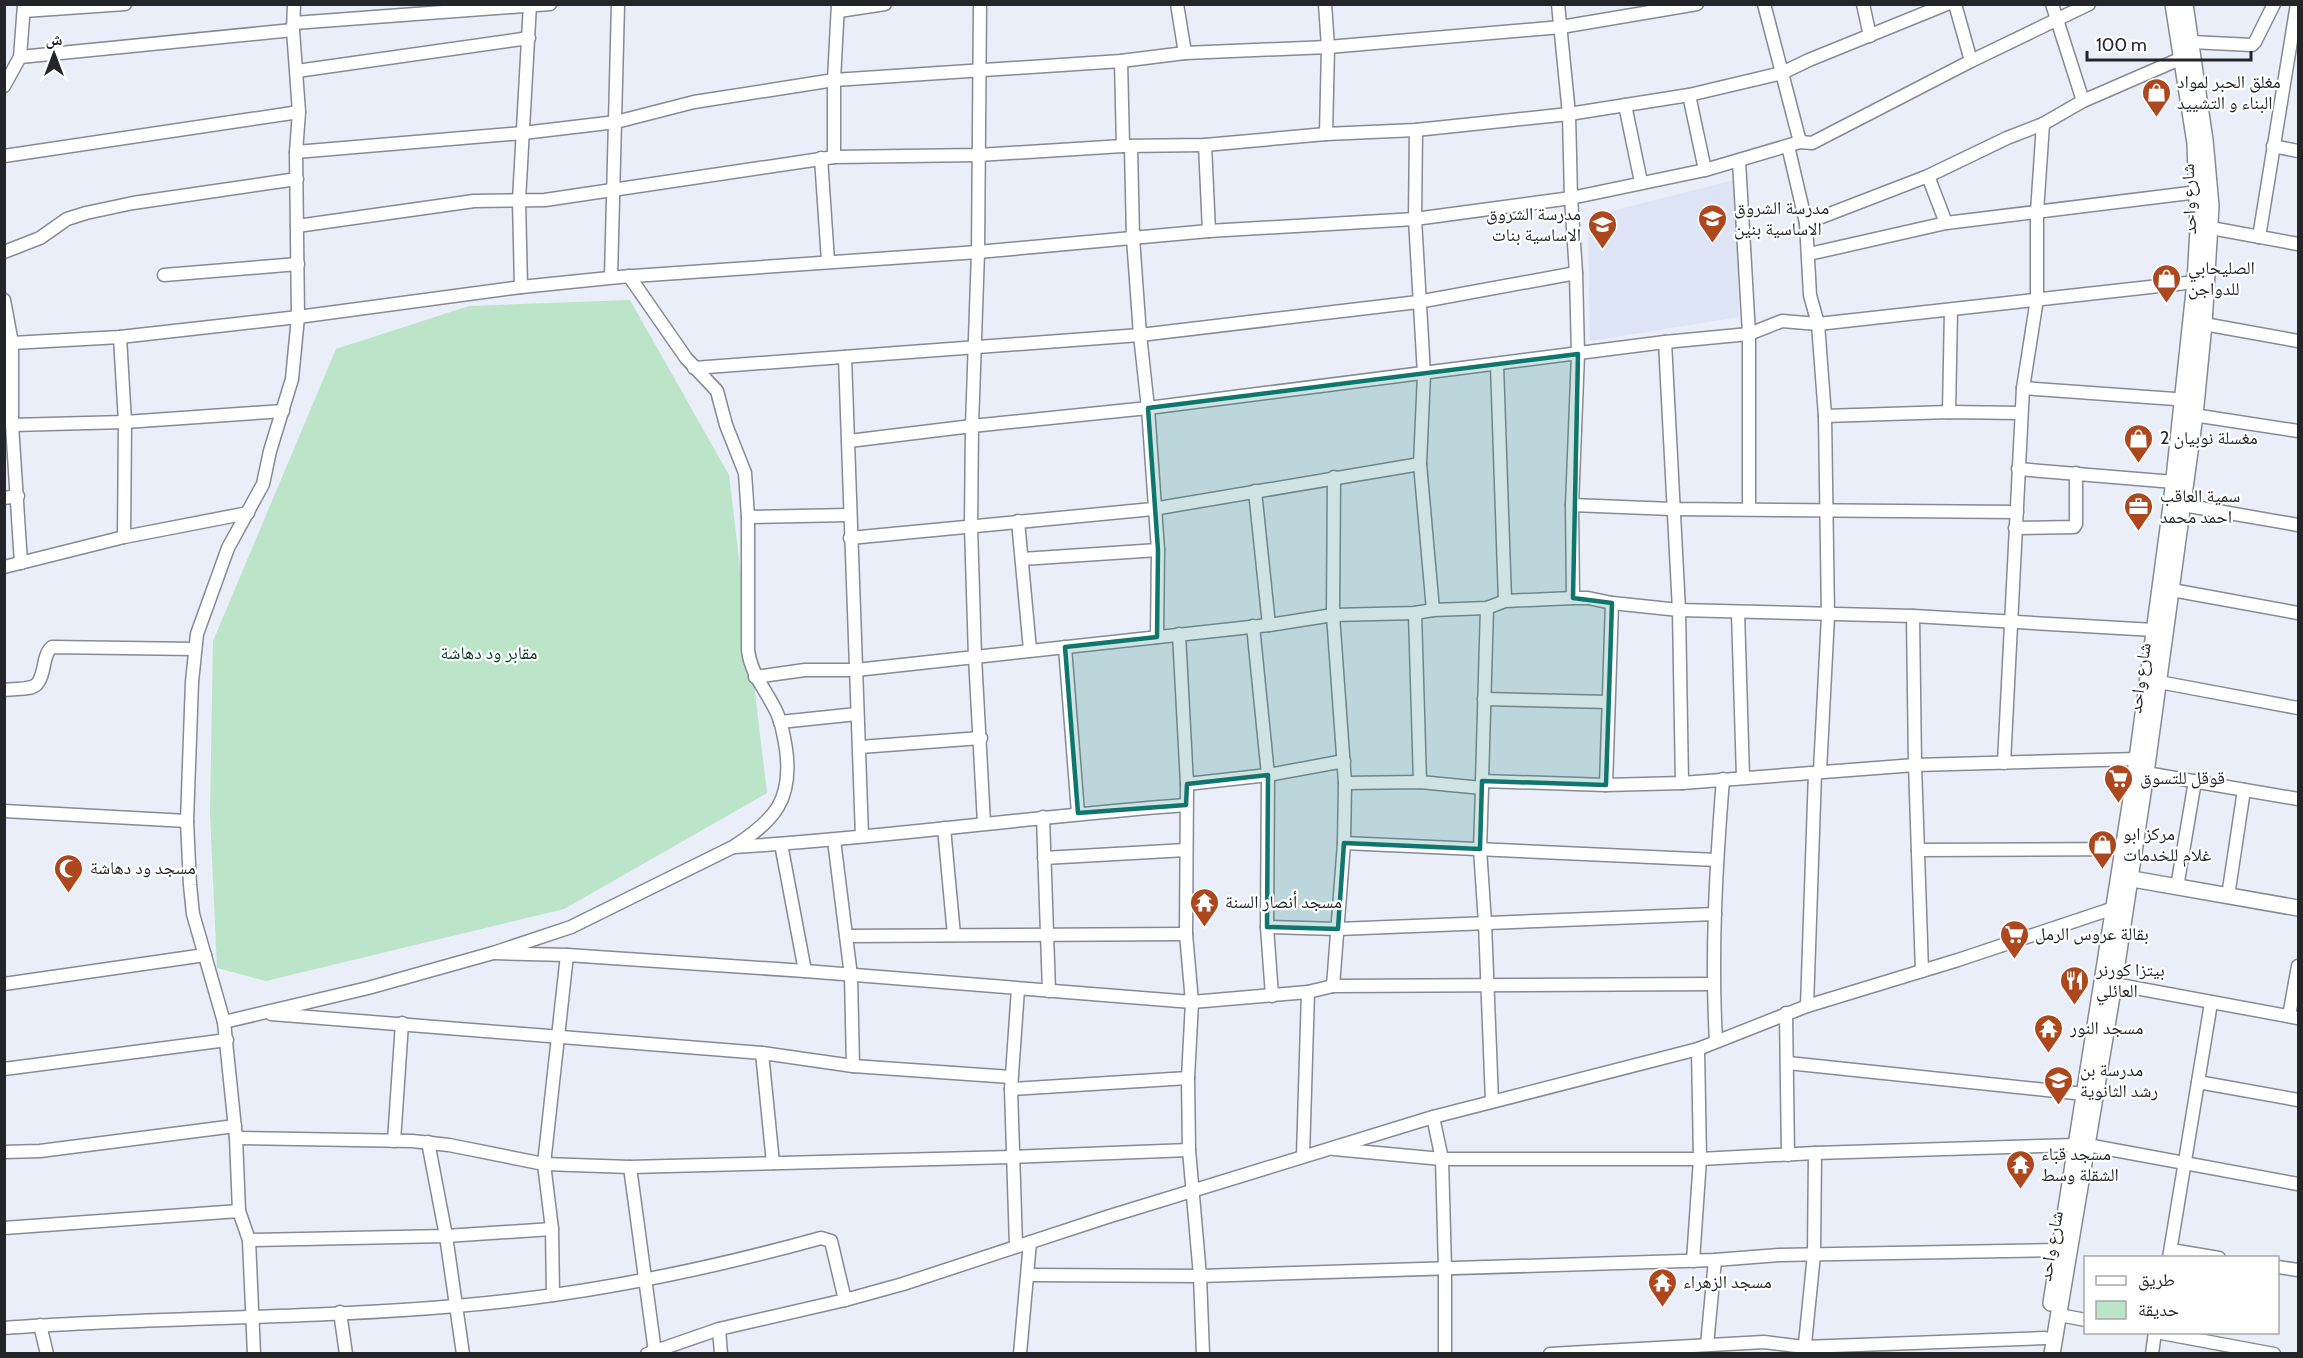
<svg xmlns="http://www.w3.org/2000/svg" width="2303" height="1358" font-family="Cabin,'Noto Naskh Arabic',sans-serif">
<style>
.built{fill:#dce4f5}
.green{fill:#bbe4c9}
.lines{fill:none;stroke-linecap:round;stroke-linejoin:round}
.minor-casing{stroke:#858a93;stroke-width:15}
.tertiary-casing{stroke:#858a93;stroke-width:18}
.minor{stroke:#fff;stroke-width:12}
.tertiary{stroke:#fff;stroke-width:15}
.marked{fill:#0f766e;fill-opacity:0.2;stroke:#0f766e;stroke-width:4.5;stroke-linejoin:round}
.labels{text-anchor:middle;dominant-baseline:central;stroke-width:4.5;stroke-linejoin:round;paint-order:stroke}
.poi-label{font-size:18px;fill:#232529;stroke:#fff;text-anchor:start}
.street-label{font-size:18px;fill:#232529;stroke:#fff}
.park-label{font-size:18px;fill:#00371d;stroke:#fff}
</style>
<rect width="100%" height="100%" fill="#e9eef8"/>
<path class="built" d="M1734,180L1739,317L1590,341L1588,217Z"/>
<path class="green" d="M630,300L729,475L767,793L564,909L266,981L217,968L210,814L213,641L336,349L469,306Z"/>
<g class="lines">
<defs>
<g id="minor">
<path d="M980,4L978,252L972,426L971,526L975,657L984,823"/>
<path d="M1177,4L1185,53"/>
<path d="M1325,4L1328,47L1326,134"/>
<path d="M1558,4L1569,114L1571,198L1576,273L1578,354L1572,505L1573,598"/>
<path d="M1764,4L1800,142"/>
<path d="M1863,4L1870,36"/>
<path d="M1955,4L1971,61"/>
<path d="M2052,4L2083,101"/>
<path d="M24,11L125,4"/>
<path d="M839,11L885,4"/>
<path d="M294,23L550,4"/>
<path d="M2191,42L2252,45L2255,42L2274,4"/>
<path d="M20,57L293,30"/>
<path d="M1121,61L1123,146"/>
<path d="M297,71L529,38"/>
<path d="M4,86L20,57L24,5"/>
<path d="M1689,95L1705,170"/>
<path d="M1625,105L1641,182"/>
<path d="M1416,130L1415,219L1424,374L1420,464L1433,610"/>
<path d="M1205,145L1209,231"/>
<path d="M1788,146L1806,223L1810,295L1818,324L1825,416L1828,616L1820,771"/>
<path d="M2273,146L2298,151"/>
<path d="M1131,147L1133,238L1140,335L1148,408L1158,550L1157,637"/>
<path d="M296,152L523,133L616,122L694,102L834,80L1121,61L1185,53L1328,47L1561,27L1697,4"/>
<path d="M4,156L299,112"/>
<path d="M834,157V80L838,4"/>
<path d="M821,158L828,261"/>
<path d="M1739,161L1749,334V509"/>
<path d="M1928,176L1946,223"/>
<path d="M1806,223L1928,176L2007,138L2043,124L2083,101L2182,58"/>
<path d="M297,226L474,201L545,200L834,157L978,155L1123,146L1205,145L1326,134L1416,130L1569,114L1689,95L1782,73L1809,60L1947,4"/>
<path d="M2211,228L2298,244"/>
<path d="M2259,237L2297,4"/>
<path d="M4,252L40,238L67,219L86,213L133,203L297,179"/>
<path d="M1809,254L1946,223L2198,192"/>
<path d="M164,275L298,264"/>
<path d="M611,277L618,4"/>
<path d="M521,287L519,200L530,4"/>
<path d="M4,300L12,343V425L21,563"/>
<path d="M2204,324L2298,341"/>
<path d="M120,337L125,422L124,537"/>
<path d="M1665,342L1679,610L1682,783"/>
<path d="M12,343L120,337L298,317L521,287L619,277L978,252L1209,231L1415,219L1571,198L1705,170L1800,142L1812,143L1971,61L2089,4"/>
<path d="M845,357L862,836"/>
<path d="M1497,365L1505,601"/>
<path d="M694,368L1140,335L1418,302L1576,273"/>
<path d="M2023,388L2189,400"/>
<path d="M1949,412L1951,310"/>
<path d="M2187,414L2298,431"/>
<path d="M1825,416L1949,412L2021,413"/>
<path d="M12,425L125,422L283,411"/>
<path d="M849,441L972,426L1148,408L1665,342L1749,334L1782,321L1818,324L2195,282"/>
<path d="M2018,469L2174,482"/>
<path d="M1255,491L1269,625"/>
<path d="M4,498L18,496"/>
<path d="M1572,505L1672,509L2017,512"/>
<path d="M2183,505L2298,525"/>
<path d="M748,517L849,515"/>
<path d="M1018,521L1030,650"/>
<path d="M2015,528L2074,527L2076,524V473"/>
<path d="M850,538L1153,509L1420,464"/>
<path d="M1022,559L1158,550"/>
<path d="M4,567L124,537L248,513"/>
<path d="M2172,590L2298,613"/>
<path d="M1738,612L1743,777"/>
<path d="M1415,613L1420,782"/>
<path d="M1913,616L1915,765L1922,971"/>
<path d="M1253,626L1268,775L1267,927L1272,996"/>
<path d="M1179,634L1187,784L1186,934L1192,1002L1188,1078L1189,1150L1200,1276L1203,1354"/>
<path d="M1065,647L1078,813"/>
<path d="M755,677L805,670H856L975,657L1269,625L1333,615L1415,613L1433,610L1487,608L1505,601L1573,598H1588L1612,603L1679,610L1913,616L2154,630"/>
<path d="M2159,682L2298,708"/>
<path d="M4,690C35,687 39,693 45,660C47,654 47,651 52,647L195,649"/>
<path d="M1484,699L1608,702"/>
<path d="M780,722L857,714"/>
<path d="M860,747L981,738"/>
<path d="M2004,763L2023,388L2037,299V212L2043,124"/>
<path d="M2146,773L2298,799"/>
<path d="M1482,781L1487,608"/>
<path d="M1345,783L1420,782L1482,788V781L1606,785L1682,783L1915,765L2137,759"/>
<path d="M1187,784L1268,775L1344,761"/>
<path d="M1606,785L1612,603"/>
<path d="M1482,788L1480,849L1485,923L1492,1101"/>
<path d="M4,811L187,821"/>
<path d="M1043,817L1049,991"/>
<path d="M944,828L954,935"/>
<path d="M834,840L851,976L853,1066"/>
<path d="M1344,843L1717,860"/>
<path d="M781,844L805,971"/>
<path d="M734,847C885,838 1035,816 1186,805"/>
<path d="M1918,850L2132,849"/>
<path d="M1044,858L1186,850"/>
<path d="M2177,887L2195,781"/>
<path d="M2228,896L2244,790"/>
<path d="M1267,927L1338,929L1715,914"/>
<path d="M848,936L1186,934"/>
<path d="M493,953L567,955L805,971L1192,1002L1308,992L1333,986L1713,984"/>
<path d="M4,984L205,955"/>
<path d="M2114,984L2298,1018"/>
<path d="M1333,986L1344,843L1345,783L1333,615L1334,477"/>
<path d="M1807,1006L1815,773"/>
<path d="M1786,1013L1788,1155"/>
<path d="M271,1014L762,1053L853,1066L1011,1077"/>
<path d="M2289,1016L2298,966"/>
<path d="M224,1022L368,988L493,953L571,927L733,847C775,820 793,800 786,749C784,736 782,724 777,713C767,691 751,675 748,650V517L745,473L726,425L717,391L686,358L629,276"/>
<path d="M1716,1041C1711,953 1716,867 1723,779"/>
<path d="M762,1053L773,1163"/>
<path d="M1788,1063L2084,1094"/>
<path d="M4,1069L227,1040"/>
<path d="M2198,1082L2298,1100"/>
<path d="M1011,1089L1188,1078"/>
<path d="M1433,1117L1442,1159L1445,1269V1354"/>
<path d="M236,1138L412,1141L449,1145L544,1164L630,1167L1012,1157L1189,1150"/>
<path d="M394,1141L402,1023"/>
<path d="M428,1142L446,1236L463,1354"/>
<path d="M2087,1145L2298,1184"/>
<path d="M1334,1149L1442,1159H1700L1815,1153L2076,1145"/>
<path d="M4,1152L40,1151L235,1126"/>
<path d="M1303,1156L1308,992"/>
<path d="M630,1167L655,1352"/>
<path d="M4,1228L239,1211"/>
<path d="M249,1240L446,1236L552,1229"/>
<path d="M1016,1246L1011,1089L1018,989"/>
<path d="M2171,1250L2219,1258"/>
<path d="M2169,1258L2211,1003"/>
<path d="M1693,1261L1700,1159L1698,1049"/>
<path d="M2278,1267L2298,1270"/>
<path d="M1028,1275L1200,1276L1715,1260L1779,1255L2058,1250"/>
<path d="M553,1295L552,1229L544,1164L567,955"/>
<path d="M340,1312L346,1354"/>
<path d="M2059,1315L2086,1320"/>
<path d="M40,1325L47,1354"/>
<path d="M4,1328C155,1317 306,1319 456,1306C579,1296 702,1271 821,1238L831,1241L845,1300"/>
<path d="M719,1329L721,1354"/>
<path d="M2156,1332L2274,1354"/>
<path d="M1707,1345L1715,1260"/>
<path d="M254,1354L249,1240L239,1211L236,1138L224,1022L193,914L190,885L187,821L192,682L197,634L228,548L263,484L270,451L292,379L298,317L296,152L299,112L293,30L294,4"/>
<path d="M647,1354L719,1329L845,1300L903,1284L1107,1217L1433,1117L1698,1049L1807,1006L1958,960L2120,906"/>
<path d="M1020,1354L1030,1242"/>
<path d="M1550,1354L1764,1342L1804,1347L2045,1338"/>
<path d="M1804,1354L1814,1254L1815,1153"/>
<path d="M2152,1354L2155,1332"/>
</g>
<g id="tertiary">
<path d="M2121,877L2298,908"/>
<path d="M2051,1303L2135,774L2171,506L2195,282L2198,229L2195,143L2173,4"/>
<path d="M2052,1354L2114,984L2146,773L2195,415L2204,324L2211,206L2205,140L2185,4"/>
</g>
</defs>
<use href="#minor" class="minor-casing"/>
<use href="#tertiary" class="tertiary-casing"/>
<use href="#minor" class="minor"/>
<use href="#tertiary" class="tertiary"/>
</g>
<path class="marked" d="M1578,354L1573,598L1612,603L1606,785L1482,781L1480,849L1344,843L1338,929L1267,927L1268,775L1187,784L1186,805L1078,813L1065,647L1157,637L1158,550L1148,408Z"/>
<defs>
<symbol id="shop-pin" viewBox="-11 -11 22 30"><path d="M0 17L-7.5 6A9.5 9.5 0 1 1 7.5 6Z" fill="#ad471d" stroke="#fff"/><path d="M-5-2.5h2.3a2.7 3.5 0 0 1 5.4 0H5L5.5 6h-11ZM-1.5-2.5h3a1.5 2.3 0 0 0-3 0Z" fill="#fff"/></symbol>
<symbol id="school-pin" viewBox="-11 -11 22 30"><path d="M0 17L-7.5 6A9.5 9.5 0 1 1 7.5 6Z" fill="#ad471d" stroke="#fff"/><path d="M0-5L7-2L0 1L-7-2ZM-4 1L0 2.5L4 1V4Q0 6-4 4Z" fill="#fff"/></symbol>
<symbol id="office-pin" viewBox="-11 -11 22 30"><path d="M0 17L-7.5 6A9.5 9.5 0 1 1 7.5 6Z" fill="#ad471d" stroke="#fff"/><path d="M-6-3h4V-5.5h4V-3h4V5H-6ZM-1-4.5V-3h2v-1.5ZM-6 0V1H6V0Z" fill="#fff"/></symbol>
<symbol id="supermarket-pin" viewBox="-11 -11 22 30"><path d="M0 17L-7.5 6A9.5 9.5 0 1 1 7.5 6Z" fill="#ad471d" stroke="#fff"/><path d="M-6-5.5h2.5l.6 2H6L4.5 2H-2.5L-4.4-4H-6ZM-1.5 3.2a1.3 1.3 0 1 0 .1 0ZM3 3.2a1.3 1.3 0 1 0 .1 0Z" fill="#fff"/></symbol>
<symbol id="mosque-pin" viewBox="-11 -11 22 30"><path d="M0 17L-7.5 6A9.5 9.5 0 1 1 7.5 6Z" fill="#ad471d" stroke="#fff"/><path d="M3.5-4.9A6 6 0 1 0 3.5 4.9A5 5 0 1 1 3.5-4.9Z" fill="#fff"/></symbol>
<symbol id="temple-pin" viewBox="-11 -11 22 30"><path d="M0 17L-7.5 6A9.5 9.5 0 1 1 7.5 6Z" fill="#ad471d" stroke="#fff"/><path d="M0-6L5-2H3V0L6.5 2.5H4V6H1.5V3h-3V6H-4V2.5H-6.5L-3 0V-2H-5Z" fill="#fff"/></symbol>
<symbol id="restaurant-pin" viewBox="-11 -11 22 30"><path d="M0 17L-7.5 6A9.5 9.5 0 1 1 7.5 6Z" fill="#ad471d" stroke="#fff"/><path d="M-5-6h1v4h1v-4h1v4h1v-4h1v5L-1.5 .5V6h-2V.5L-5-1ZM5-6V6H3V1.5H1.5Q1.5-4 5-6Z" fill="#fff"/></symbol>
</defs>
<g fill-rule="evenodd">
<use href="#shop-pin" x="2140" y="76" width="33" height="45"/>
<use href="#school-pin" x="1696" y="202" width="33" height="45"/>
<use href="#school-pin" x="1586" y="208" width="33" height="45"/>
<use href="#shop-pin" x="2150" y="262" width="33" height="45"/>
<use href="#shop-pin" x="2122" y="422" width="33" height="45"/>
<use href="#office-pin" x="2122" y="490" width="33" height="45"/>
<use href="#supermarket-pin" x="2102" y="762" width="33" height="45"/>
<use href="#shop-pin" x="2086" y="828" width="33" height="45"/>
<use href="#mosque-pin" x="52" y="852" width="33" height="45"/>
<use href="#temple-pin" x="1188" y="886" width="33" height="45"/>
<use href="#supermarket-pin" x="1998" y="918" width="33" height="45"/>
<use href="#restaurant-pin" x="2058" y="964" width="33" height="45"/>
<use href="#temple-pin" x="2032" y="1012" width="33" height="45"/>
<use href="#school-pin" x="2042" y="1064" width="33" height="45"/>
<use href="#temple-pin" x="2004" y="1148" width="33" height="45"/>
<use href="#temple-pin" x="1646" y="1266" width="33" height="45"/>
</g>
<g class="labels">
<g class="poi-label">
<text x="2177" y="82">مغلق الحبر لمواد<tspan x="2177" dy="21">البناء و التشييد</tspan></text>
<text x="1734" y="208">مدرسة الشروق<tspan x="1734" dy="21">الاساسية بنين</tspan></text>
<text x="1581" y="214" text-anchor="end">مدرسة الشروق<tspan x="1581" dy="21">الاساسية بنات</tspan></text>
<text x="2188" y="268">الصليحابي<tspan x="2188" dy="21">للدواجن</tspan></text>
<text x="2160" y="438">مغسلة نوبيان 2</text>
<text x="2160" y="496">سمية العاقب<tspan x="2160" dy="21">احمد محمد</tspan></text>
<text x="2140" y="778">قوقل للتسوق</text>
<text x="2123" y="834">مركز ابو<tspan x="2123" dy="21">غلام للخدمات</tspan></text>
<text x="90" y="868">مسجد ود دهاشة</text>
<text x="1225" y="902">مسجد أنصار السنة</text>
<text x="2035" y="934">بقالة عروس الرمل</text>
<text x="2096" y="970">بيتزا كورنر<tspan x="2096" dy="21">العائلي</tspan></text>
<text x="2070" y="1028">مسجد النور</text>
<text x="2080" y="1070">مدرسة بن<tspan x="2080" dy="21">رشد الثانوية</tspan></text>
<text x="2041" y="1154">مسجد قباء<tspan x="2041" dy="21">الشقلة وسط</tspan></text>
<text x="1683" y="1282">مسجد الزهراء</text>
</g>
<g class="street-label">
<text transform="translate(2189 199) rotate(-92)">شارع واحد</text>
<text transform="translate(2140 678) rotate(-82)">شارع واحد</text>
<text transform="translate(2051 1246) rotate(-80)">شارع واحد</text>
</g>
<g class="park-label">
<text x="489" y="653">مقابر ود دهاشة</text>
</g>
</g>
<rect width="2303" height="1358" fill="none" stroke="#232529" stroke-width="12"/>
<rect x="2084" y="1256" width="195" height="78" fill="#ffffff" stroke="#a7a8a9" stroke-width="1.5"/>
<rect x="2096" y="1276" width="30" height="9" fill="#ffffff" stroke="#a7a8a9" stroke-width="1.5"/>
<text x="2138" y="1286" font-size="18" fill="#232529">طريق</text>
<rect x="2096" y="1301" width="30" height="18" fill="#bbe4c9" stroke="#a7a8a9" stroke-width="1.5"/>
<text x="2138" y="1316" font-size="18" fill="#232529">حديقة</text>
<g transform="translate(54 54)" stroke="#ffffff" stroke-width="4.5" paint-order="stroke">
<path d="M0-4.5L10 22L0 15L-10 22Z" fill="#232529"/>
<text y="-9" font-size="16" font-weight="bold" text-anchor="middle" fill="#232529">ش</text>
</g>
<path d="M2087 51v9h164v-9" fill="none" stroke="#232529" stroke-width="3"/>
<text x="2096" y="51" font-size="18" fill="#232529" stroke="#ffffff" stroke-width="4.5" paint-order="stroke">100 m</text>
</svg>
